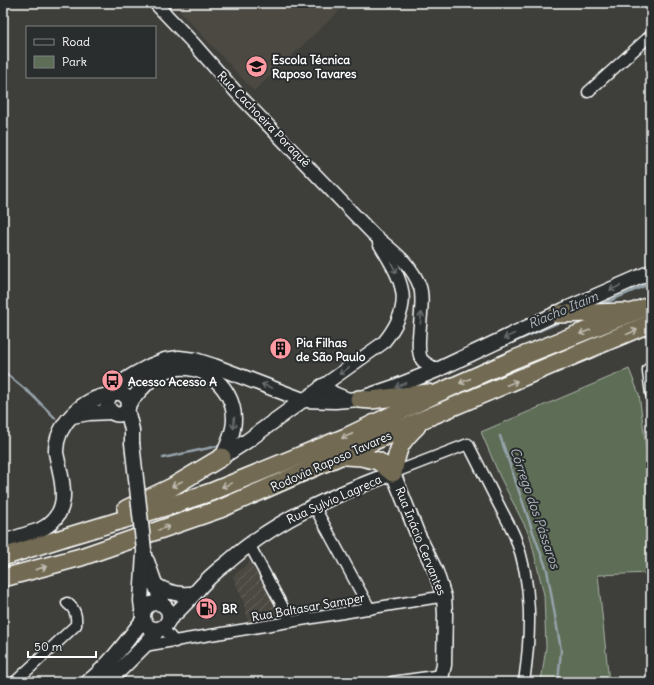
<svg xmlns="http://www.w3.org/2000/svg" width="654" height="685" font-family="Delius,sans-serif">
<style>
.built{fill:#4c4942}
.industrial{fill:url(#industrial-furrows)}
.green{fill:#5d6d56;stroke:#aeb6aa}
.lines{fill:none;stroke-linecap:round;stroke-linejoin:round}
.stream{stroke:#95a3ab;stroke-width:2.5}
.minor-casing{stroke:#fff;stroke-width:13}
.tertiary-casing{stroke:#fff;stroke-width:15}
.secondary-casing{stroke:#fff;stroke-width:17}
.motorway-casing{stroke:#fff;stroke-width:20}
.minor{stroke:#2a2d2e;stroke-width:10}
.tertiary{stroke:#2a2d2e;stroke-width:12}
.secondary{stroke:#2a2d2e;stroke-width:14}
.motorway{stroke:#726b52;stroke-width:17}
.secondary-bridge-casing{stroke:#fff;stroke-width:17;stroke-linecap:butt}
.secondary-bridge{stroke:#2a2d2e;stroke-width:14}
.oneway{stroke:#6a6c6d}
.oneway2{stroke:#c0bcb1}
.labels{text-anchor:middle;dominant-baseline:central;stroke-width:4;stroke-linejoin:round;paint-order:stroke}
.poi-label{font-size:12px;font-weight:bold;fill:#fff;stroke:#2a2d2e;text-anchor:start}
.street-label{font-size:12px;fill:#fff;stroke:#2a2d2e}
.water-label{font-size:13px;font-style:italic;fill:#b0bac0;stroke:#2a2d2e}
</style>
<defs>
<pattern id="industrial-furrows" width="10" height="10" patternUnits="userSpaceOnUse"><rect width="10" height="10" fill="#4c4942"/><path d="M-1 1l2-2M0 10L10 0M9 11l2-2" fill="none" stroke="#67645e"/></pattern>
</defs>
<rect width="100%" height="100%" fill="#3e3e3a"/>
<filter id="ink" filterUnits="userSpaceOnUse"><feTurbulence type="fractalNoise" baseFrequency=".025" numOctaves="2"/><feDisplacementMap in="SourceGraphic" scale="8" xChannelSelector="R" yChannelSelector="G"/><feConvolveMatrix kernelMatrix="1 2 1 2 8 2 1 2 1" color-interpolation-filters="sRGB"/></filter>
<g filter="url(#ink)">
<path class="built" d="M172,3H348L254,91Z"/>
<path class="industrial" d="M250,561L280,614V620L249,625L243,601L233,577Z"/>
<path class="green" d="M629,369L639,394L651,485V573L598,575L609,682H541L546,647L544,595L530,536L500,477L481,432Z"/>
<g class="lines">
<g class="stream">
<path d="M600,305L651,283"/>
<path d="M486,354L562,321"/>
<path d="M3,371L32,395L55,418"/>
<path d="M500,436L534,535L547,570L561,650L558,682"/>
<path d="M163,458L218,446"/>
</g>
<defs>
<g id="minor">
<path d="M588,92L651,35"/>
<path d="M651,367L648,369V372L651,394"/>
<path d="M393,473L468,444C479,465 489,486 500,507C505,517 511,527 515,537C533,583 531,634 524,682"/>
<path d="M314,506L370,609"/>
<path d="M249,544L291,622"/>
<path d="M163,628L175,642"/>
<path d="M144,646L433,598L444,597"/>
<path d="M15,682L76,625C77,615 75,609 67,603"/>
<path d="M392,682L442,675L445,680"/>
</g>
<g id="tertiary">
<path d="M155,3L194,44L237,93L374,235C392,250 412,264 420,287C426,306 413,348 422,360C426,364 432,367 437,370"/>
<path d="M303,400L383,343C416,303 403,282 379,243"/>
</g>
<g id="secondary">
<path d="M322,386L334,394L346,399"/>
<path d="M114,393H122L128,399C133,417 109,421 107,402L110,395L127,379L135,374L150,366L165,360L179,358L195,360L214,366L303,400L335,401L359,399L397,386L437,370L564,310L651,272"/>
<path d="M129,403C139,392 149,378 163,372C196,357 234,383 234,419C234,432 228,445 222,457"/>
<path d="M127,409L132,430V443"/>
<path d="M72,416L89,413L112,412"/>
<path d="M222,457L247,441L303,400"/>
<path d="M3,542L40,530C74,513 62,482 56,453C55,425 83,398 110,395"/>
<path d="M147,561L162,604"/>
<path d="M154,584C164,591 176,595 189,594"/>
<circle cx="156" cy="616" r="13"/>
<path d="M143,616L141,601L144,553"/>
<path d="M169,619C179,611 186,603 195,593C204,582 216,571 228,562C275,520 334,495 393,473L417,533L436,572L444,597L445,614L444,665L440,682"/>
<path d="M88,682C110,664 126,642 143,620"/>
<path d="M108,682L144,646L159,629"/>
</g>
<g id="motorway">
<path d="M557,314L625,312"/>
<path d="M359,399L371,400L428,393"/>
<path d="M345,456L361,457L378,461L393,473C398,449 398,444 417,426"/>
<path d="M126,509L172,487L222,457"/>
<path d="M3,557L69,536L178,503L211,492L348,436L436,394L515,359L651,305"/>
<path d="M3,578L81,557L220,509L424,419L651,323"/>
</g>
</defs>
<use href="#minor" class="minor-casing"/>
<use href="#tertiary" class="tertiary-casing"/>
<use href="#secondary" class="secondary-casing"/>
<use href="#motorway" class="motorway-casing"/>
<use href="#minor" class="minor"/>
<use href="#tertiary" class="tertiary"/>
<use href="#secondary" class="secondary"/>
<use href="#motorway" class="motorway"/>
<defs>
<path id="secondary-bridge" d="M132,443L144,550"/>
</defs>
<use href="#secondary-bridge" class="secondary-bridge-casing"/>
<use href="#secondary-bridge" class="secondary-bridge"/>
</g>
<defs><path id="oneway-shaft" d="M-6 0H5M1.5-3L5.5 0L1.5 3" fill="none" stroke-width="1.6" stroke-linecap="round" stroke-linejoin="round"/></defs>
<g class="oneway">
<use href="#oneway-shaft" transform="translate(394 268) rotate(61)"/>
<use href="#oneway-shaft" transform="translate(615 288) rotate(156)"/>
<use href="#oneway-shaft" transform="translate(421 318) rotate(-84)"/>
<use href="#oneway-shaft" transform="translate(509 336) rotate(155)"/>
<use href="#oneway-shaft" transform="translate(344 371) rotate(145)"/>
<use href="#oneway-shaft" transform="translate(401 385) rotate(158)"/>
<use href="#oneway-shaft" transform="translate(267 386) rotate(-159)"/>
<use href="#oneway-shaft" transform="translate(234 423) rotate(94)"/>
</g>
<g class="oneway2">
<use href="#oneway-shaft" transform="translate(585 332) rotate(159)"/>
<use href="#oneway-shaft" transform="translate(632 332) rotate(-24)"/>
<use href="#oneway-shaft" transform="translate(465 381) rotate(156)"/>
<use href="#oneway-shaft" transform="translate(512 383) rotate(-22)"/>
<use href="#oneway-shaft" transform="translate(347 436) rotate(157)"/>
<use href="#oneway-shaft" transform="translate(177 484) rotate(151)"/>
<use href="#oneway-shaft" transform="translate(227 485) rotate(158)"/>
<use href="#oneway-shaft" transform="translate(164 528) rotate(-19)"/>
<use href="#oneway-shaft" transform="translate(41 568) rotate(-16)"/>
</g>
</g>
<defs>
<symbol id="school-disc" viewBox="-11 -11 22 22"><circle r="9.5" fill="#ff9aa2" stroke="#2a2d2e"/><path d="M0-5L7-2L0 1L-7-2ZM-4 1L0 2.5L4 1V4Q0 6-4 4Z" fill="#111"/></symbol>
<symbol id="building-disc" viewBox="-11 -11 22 22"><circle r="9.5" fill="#ff9aa2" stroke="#2a2d2e"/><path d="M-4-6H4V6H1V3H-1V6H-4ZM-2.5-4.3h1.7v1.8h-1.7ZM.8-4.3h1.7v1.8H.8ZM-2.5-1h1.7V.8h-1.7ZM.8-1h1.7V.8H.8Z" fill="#111"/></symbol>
<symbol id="bus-disc" viewBox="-11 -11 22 22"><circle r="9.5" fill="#ff9aa2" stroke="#2a2d2e"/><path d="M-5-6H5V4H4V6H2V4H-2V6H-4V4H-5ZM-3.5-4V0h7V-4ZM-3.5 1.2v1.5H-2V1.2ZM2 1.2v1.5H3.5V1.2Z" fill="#111"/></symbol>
<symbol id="fuel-disc" viewBox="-11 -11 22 22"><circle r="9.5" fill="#ff9aa2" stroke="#2a2d2e"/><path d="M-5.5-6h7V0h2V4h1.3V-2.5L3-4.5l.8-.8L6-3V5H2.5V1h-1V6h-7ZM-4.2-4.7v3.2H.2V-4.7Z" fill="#111"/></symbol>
</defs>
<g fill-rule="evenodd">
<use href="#school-disc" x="244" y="54" width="25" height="25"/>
<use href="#building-disc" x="268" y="336" width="25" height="25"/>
<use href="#bus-disc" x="100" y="368" width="25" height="25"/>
<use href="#fuel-disc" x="194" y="596" width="25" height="25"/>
</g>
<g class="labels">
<g class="poi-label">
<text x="272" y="59">Escola Técnica<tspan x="272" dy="14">Raposo Tavares</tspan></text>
<text x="296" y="342">Pia Filhas<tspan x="296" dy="14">de São Paulo</tspan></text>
<text x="128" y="381">Acesso Acesso A</text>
<text x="222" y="608">BR</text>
</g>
<g class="street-label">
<text transform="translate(264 119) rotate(46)">Rua Cachoeira Poraquê</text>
<text transform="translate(331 461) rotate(-24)">Rodovia Raposo Tavares</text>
<text transform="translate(334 499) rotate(-24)">Rua Sylvio Lagreca</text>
<text transform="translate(421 541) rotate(68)">Rua Inácio Cervantes</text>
<text transform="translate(308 607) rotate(-10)">Rua Baltasar Samper</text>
</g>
<g class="water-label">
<text transform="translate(563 310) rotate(-23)">Riacho Itaim</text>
<text transform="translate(535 508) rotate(71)">Córrego dos Pássaros</text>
</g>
</g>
<rect width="654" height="685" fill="none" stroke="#2a2d2e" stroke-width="16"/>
<rect x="8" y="8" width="638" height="669" fill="none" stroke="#fff" stroke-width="1.5" filter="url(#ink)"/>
<rect x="26" y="26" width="130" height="52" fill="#2a2d2e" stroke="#7f8182"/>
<rect x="34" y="39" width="20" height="6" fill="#2a2d2e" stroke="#7f8182"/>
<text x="62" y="46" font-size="12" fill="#ffffff">Road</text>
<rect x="34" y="56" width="20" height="12" fill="#5d6d56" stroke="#7f8182"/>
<text x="62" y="66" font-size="12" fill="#ffffff">Park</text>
<path d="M28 651v6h68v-6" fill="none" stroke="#ffffff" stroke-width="2"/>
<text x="34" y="651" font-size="12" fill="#ffffff" stroke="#2a2d2e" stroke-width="3" paint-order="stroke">50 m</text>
</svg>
